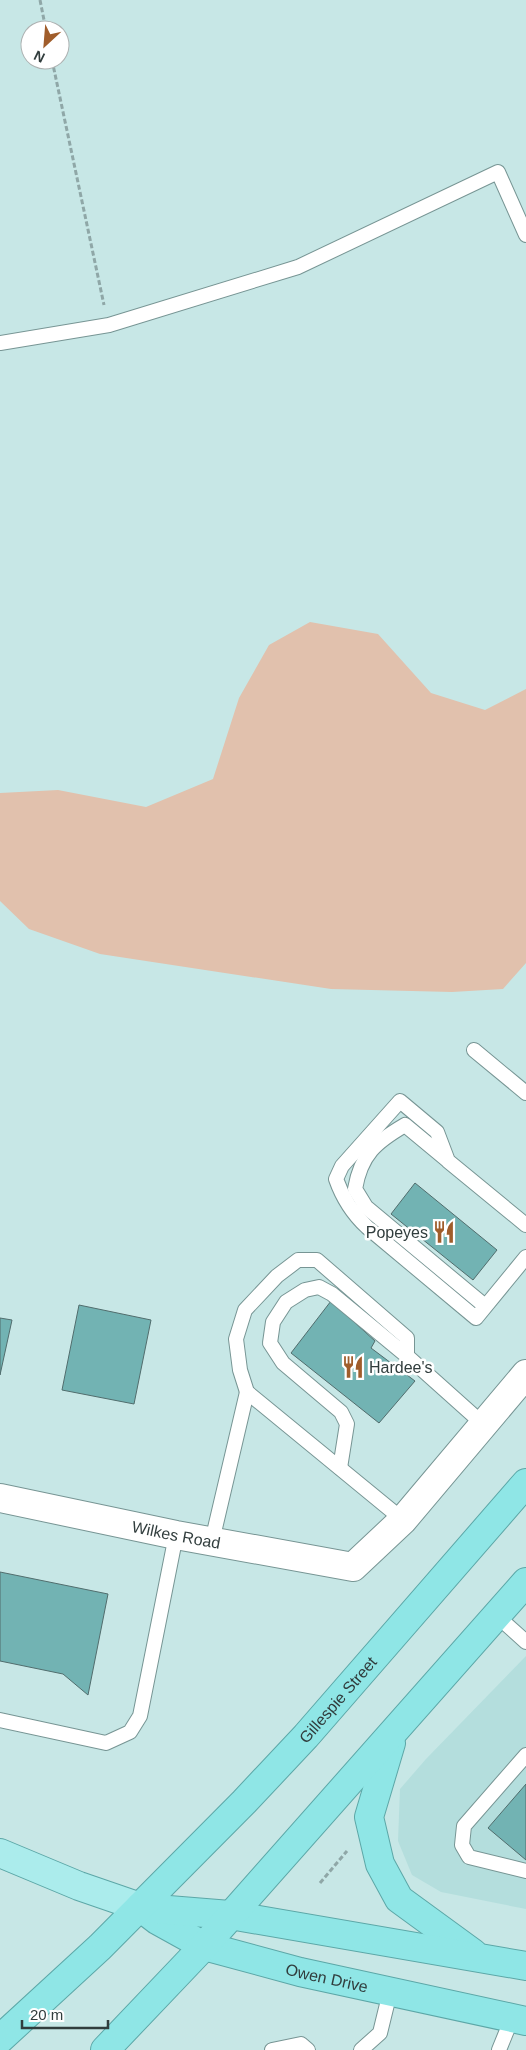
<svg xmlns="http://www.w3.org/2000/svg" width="526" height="2050" font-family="Helvetica,sans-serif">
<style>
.built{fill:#b4dedd}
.green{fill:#e1c1ad}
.building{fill:#72b3b3;stroke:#516d6d}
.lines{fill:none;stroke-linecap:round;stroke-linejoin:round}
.service-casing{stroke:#779594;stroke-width:16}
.minor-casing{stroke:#779594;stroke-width:30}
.primary-casing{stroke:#5ca7a7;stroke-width:30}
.trunk-casing{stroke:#5ca7a7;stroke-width:30}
.path{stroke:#8fa7a7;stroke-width:3;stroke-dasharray:5 2.5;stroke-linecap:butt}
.service{stroke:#fff;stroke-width:14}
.minor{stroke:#fff;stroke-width:28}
.primary{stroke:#abecec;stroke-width:28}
.trunk{stroke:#8fe6e6;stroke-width:28}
.labels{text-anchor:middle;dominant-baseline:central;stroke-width:5;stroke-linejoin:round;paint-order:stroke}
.poi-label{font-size:16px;fill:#313d3d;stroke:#fff;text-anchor:end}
.street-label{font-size:16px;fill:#313d3d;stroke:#fff}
</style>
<rect width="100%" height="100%" fill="#c7e7e6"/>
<path class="built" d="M526,1656V1909L441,1892L412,1875L398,1841L400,1789L426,1759Z"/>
<path class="green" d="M310,622L378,634L431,693L485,710L526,689V963L503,989L452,992L331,989L100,954L29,929L0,901V793L58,790L146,807L213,779L239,698L269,645Z"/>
<g class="building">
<path d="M415,1183L497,1250L473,1280L391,1214Z"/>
<path d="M331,1301L375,1341L371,1348L415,1381L379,1423L291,1353Z"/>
<path d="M79,1305L151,1320L134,1404L62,1390Z"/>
<path d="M0,1318L12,1320L0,1375Z"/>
<path d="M0,1572L108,1594L88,1695L63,1674L0,1661Z"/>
<path d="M526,1784V1860L488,1828Z"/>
</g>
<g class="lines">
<defs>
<g id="service">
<path d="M0,343L109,325L298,267L498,172L526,235"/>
<path d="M474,1050L526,1093"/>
<path d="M446,1159L405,1125C376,1142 361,1154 355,1189L366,1207L485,1306"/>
<path d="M526,1225L448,1161L437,1132L400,1101L342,1166L336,1179C343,1199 352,1213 367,1227L476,1318L526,1257"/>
<path d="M340,1468L347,1424L341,1412L283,1363L270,1343L273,1322L286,1302L305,1290L319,1287L332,1294L407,1356"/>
<path d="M403,1520L247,1392L240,1370L236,1339L245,1310L277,1276L298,1260H317L407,1338V1356L483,1424"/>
<path d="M212,1541L247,1392"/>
<path d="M496,1615L526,1642"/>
<path d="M0,1720L106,1743L130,1732L140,1716L176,1535"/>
<path d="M526,1755L464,1826L462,1845L469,1857L526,1871"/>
<path d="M272,2050L301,2044L308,2050"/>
<path d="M361,2050L380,2033L390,1992"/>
<path d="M499,2050L512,2018"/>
</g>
<g id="minor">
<path id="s1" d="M0,1498L176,1535L353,1567L403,1520L526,1374"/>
</g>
<path id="primary" d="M0,1853L79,1886L140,1907"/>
<g id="trunk">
<path d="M391,1743L369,1817L380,1864L399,1899L473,1953"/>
<path id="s2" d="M140,1907L157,1920L204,1946L300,1972L526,2021"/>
<path d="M144,1908L230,1915L526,1966"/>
<path id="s3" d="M0,2039L100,1947L244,1802L306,1736L526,1483"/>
<path d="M105,2050L204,1946L526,1582"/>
</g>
</defs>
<use href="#service" class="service-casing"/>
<use href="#minor" class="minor-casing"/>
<use href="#primary" class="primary-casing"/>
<use href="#trunk" class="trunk-casing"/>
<g class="path">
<path d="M40,0L46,30"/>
<path d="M52,60L104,305"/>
<path d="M320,1883L347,1851"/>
</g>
<use href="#service" class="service"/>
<use href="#minor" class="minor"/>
<use href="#primary" class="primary"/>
<use href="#trunk" class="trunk"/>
</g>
<defs>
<symbol id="restaurant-bare" viewBox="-9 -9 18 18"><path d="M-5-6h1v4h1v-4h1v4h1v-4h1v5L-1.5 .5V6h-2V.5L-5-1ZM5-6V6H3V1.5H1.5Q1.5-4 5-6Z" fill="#a05d2b" stroke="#fff" stroke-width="2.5" paint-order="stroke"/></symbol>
</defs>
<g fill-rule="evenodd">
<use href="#restaurant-bare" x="428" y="1216" width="32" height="32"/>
<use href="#restaurant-bare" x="337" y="1351" width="32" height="32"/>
</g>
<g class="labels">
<g class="poi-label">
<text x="428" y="1232">Popeyes</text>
<text x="369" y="1367" text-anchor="start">Hardee's</text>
</g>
<g class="street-label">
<text stroke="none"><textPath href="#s1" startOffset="180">Wilkes Road</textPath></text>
<text stroke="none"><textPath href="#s3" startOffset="479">Gillespie Street</textPath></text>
<text stroke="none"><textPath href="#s2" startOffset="202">Owen Drive</textPath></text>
</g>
</g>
<g transform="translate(45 45) rotate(206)"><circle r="24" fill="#ffffff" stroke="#adb1b1"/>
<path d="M0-4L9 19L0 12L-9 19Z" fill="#a05d2b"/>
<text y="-8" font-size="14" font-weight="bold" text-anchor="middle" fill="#313d3d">N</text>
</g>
<path d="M22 2020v8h86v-8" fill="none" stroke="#313d3d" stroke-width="2.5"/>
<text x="30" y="2020" font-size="15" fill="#313d3d" stroke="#ffffff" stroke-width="4" paint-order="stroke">20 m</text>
</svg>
